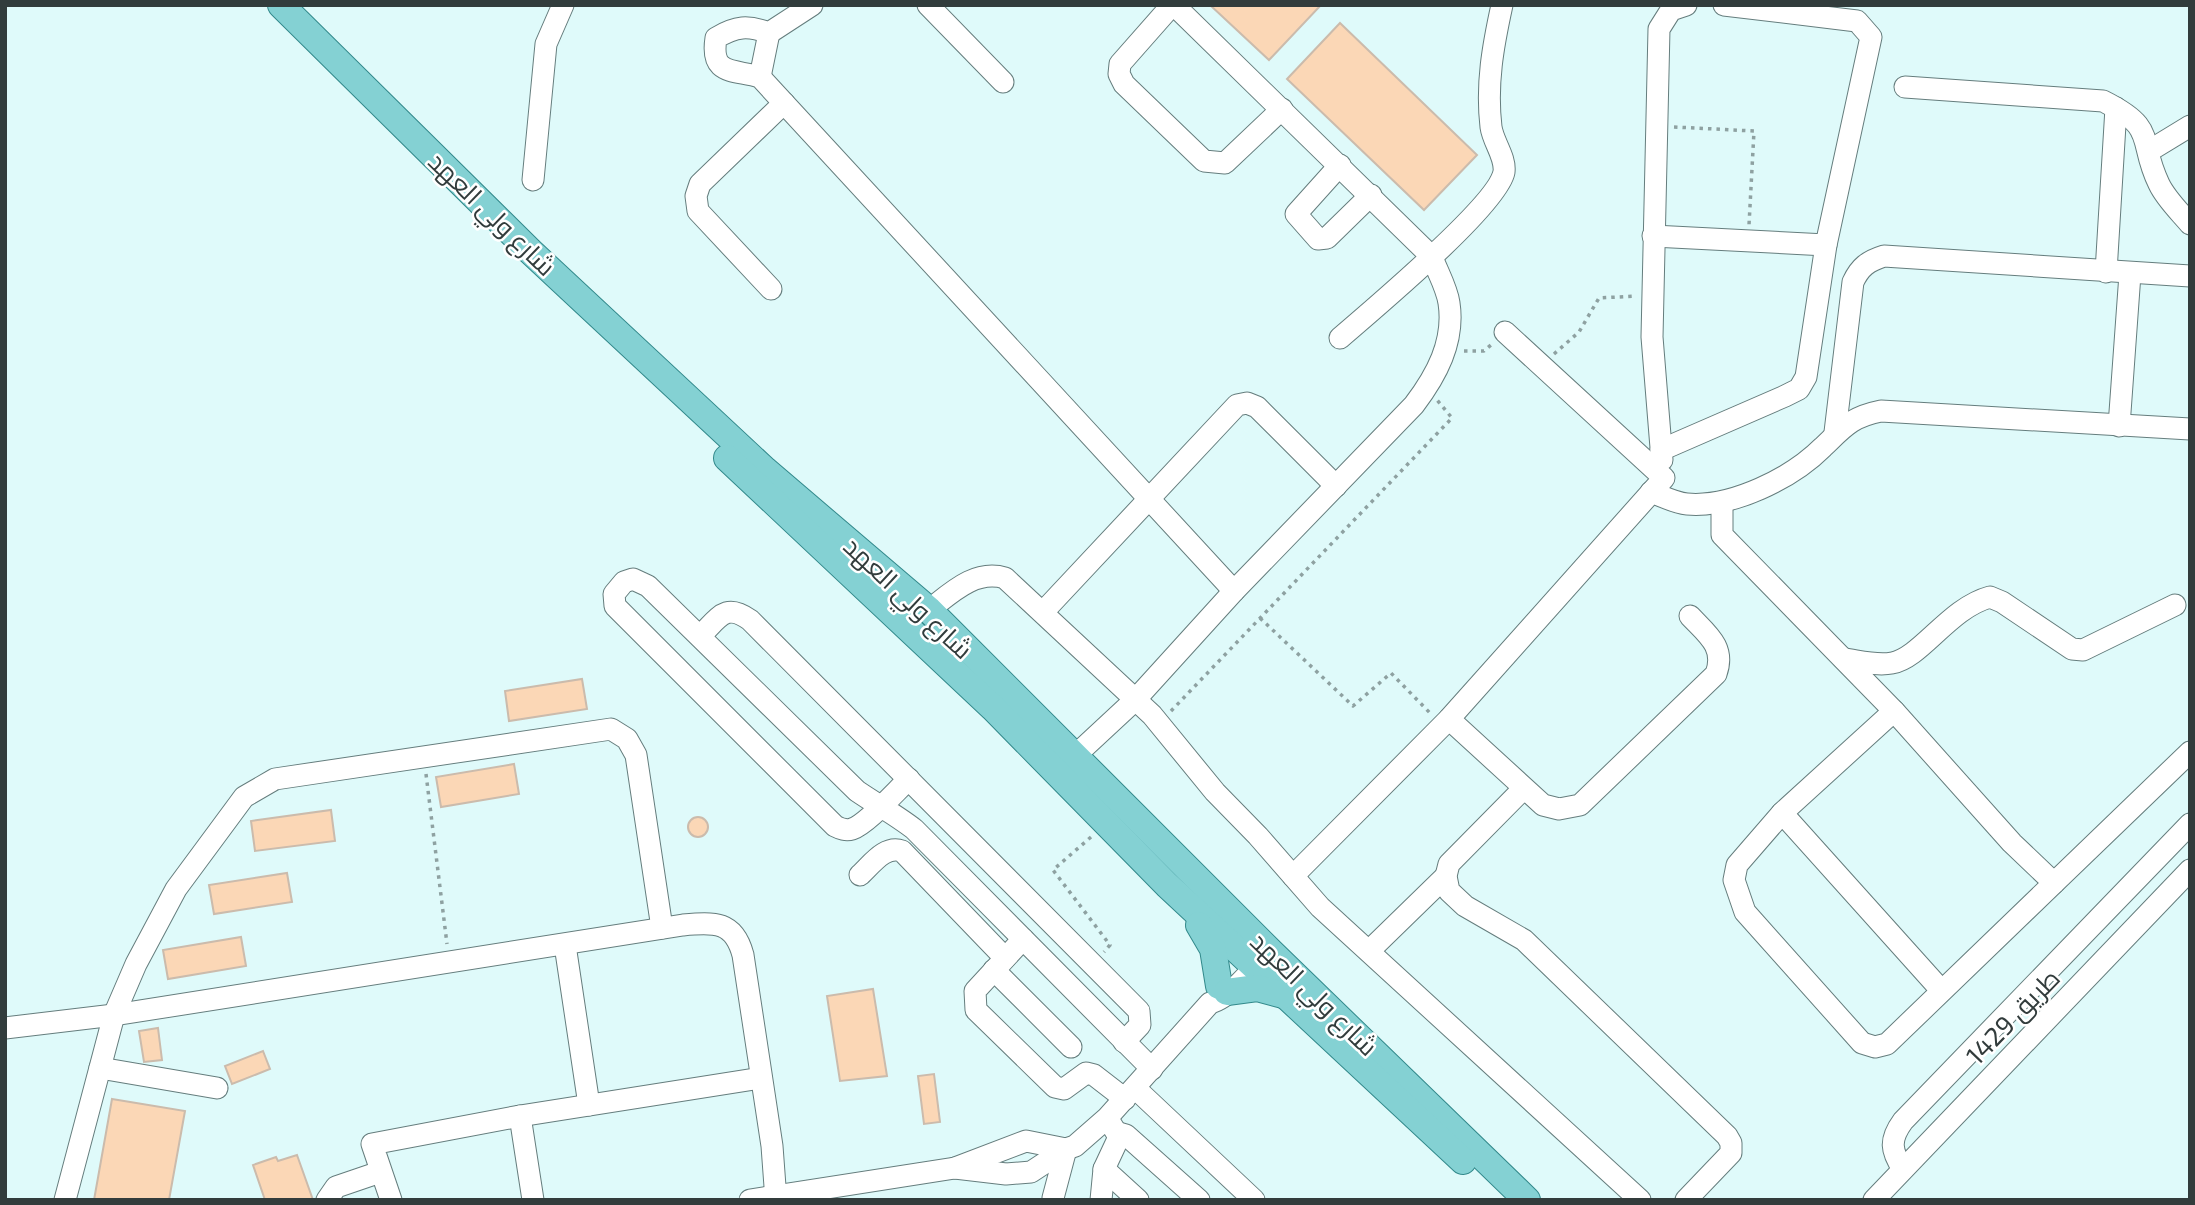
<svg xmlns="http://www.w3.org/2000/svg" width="2195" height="1205" font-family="'Exo 2',Cairo,sans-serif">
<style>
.building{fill:#fbd7b6;stroke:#cbbbac;stroke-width:2}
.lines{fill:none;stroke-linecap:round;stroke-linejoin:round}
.minor-casing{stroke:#657d7d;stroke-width:23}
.major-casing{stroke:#32898b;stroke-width:28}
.path{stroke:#8ea1a1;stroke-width:3.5;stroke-dasharray:3.5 5;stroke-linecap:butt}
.minor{stroke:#fff;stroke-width:21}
.major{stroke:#84d1d3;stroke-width:26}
.labels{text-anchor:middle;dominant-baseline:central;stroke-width:5;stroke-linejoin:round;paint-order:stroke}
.street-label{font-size:26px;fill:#323c3c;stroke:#fff}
</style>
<rect width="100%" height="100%" fill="#dffafa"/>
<g class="building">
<path d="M1210,5H1321L1269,60Z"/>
<path d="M1340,23L1477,155L1424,210L1287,79Z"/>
<path d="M582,679L587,709L509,721L505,691Z"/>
<path d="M514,764L519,794L441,807L436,777Z"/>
<path d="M331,810L335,841L255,851L251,821Z"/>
<circle cx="698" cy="827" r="10"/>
<path d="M287,873L292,902L214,914L209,885Z"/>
<path d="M241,937L246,966L168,979L163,950Z"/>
<path d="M873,989L887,1076L840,1081L827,996Z"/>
<path d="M158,1028L162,1060L144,1062L139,1031Z"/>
<path d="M263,1051L270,1069L232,1084L225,1066Z"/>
<path d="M934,1074L940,1122L924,1124L918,1076Z"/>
<path d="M112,1099L185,1111L169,1200H94Z"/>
<path d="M297,1155L313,1200H265L253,1165L276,1157L278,1161Z"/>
</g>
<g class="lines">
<defs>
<g id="minor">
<path d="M812,5L769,33C748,25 736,26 716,38C710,76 733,69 760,77L1234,591"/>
<path d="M928,5L1003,82"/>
<path d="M1172,5L1120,64L1119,74L1124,84L1204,161L1225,163L1282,109"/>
<path d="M760,77L769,33"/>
<path d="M1905,87L2103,101C2159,129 2137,139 2159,184C2166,199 2180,212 2190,224"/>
<path d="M2149,151L2190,126"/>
<path d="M1340,165L1296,214L1318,239L1327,238L1371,195"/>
<path d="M533,180L546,44L563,5"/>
<path d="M1653,236L1826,245"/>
<path d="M2106,272L2116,108"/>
<path d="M771,289L698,211L696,196L700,184L784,103"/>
<path d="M1340,338C1371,311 1498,205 1504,172C1506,157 1493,142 1491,127C1486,84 1493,46 1502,5"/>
<path d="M2119,426L2130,274"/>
<path d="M1835,432L1853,282C1860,267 1868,261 1884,256L2190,276"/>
<path d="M1661,450L1785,396L1799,389L1806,377L1826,245L1871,37L1857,21L1724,5"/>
<path d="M1662,460L1652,337L1659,29L1671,10L1686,5"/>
<path d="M1651,492C1662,496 1675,503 1687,504C1732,508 1792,478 1823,447C1844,427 1851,417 1881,411L2190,429"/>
<path d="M1722,502V535L1894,711L2012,843L2054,883L2190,752"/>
<path d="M929,610C951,593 975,569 1005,578L1152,715L1215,792L1258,836L1320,907L1640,1200"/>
<path d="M1043,612L1237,405L1247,403L1257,407L1336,486"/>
<path d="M700,636C719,618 725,602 750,620L1139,1011L1140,1025L1124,1042"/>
<path d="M1844,659C1859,661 1877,666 1892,663C1921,658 1949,608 1990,597L2002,602L2072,649L2083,650L2175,605"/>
<path d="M1894,711L1782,813L1737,865L1734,880L1745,912L1862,1043L1875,1047L1887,1044L2054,883"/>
<path d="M1449,719L1543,805L1559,809L1580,805L1716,674C1726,647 1707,634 1690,616"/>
<path d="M1064,766L1135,700L1234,591L1414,405C1436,376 1455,342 1449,303C1447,288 1437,271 1432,257L1174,5"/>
<path d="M909,779C896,791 867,824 852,829C846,831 841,829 835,826L615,606L614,594L624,582L633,579L648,586L857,791C876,804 896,815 914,829L1152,1069"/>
<path d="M1523,789L1449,864L1446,876L1449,891L1465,906L1524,940L1727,1136L1731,1143V1153L1686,1200"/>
<path d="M1782,813L1941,990"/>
<path d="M860,875C872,864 885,845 902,851L1005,958"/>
<path d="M1293,876L1449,719L1664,478L1505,332"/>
<path d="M1023,939L975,991L976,1010L1055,1087L1064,1089L1086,1073L1094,1075L1125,1099"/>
<path d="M565,945L589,1105"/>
<path d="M1369,951L1446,876"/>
<path d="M994,970L1071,1047"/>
<path d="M5,1028L114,1015L683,925C715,922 734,921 743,955L772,1146L776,1200"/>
<path d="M100,1068L217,1088"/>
<path d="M1135,1088L1254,1200"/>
<path d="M520,1116L533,1200"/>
<path d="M1119,1133L1126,1135L1199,1200"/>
<path d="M955,1168L1026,1141L1066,1149L1075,1146L1107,1118L1210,1003C1227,999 1255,970 1262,954"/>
<path d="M1104,1169L1138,1200"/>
<path d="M1903,1169C1891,1151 1889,1140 1903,1121L2190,824"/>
<path d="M1053,1198L1066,1149"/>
<path d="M65,1200L114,1015L136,964L176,889L244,797L275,779L611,729L627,739L636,755L662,928"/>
<path d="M327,1200L336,1187L380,1172"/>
<path d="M391,1200L372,1144L520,1116L761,1078"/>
<path d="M750,1200L955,1168L1006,1174L1031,1172L1066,1149"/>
<path d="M1101,1200L1104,1169L1119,1137L1111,1124"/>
<path d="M1874,1200L2190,870"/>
</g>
<g id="major">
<path d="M281,5L530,251L765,470L929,610L1271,952L1527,1200"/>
<path d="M727,458L993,708L1167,885L1463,1161"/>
<path d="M1199,925L1213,949L1219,986"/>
<path d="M1227,992L1257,988L1283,995"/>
</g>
</defs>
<use href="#minor" class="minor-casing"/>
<use href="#major" class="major-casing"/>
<g class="path">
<path d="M1674,127L1754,131L1749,225"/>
<path d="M1464,351H1484L1492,344"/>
<path d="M1554,354L1579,332L1599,298L1636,296"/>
<path d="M1260,618L1353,706L1391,673L1431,714"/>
<path d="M1171,711L1452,418L1437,400"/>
<path d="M426,774L447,944"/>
<path d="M1091,837L1053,870L1110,945L1104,952"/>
</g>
<use href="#minor" class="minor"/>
<use href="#major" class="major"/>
</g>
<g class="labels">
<g class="street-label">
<text transform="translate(493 213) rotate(44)">شارع ولي العهد</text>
<text transform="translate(909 597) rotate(43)">شارع ولي العهد</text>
<text transform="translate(1315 993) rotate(44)">شارع ولي العهد</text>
<text transform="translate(2012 1016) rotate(-46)">طريق 1429</text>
</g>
</g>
<rect width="2195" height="1205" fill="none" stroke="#323c3c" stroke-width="14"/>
</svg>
